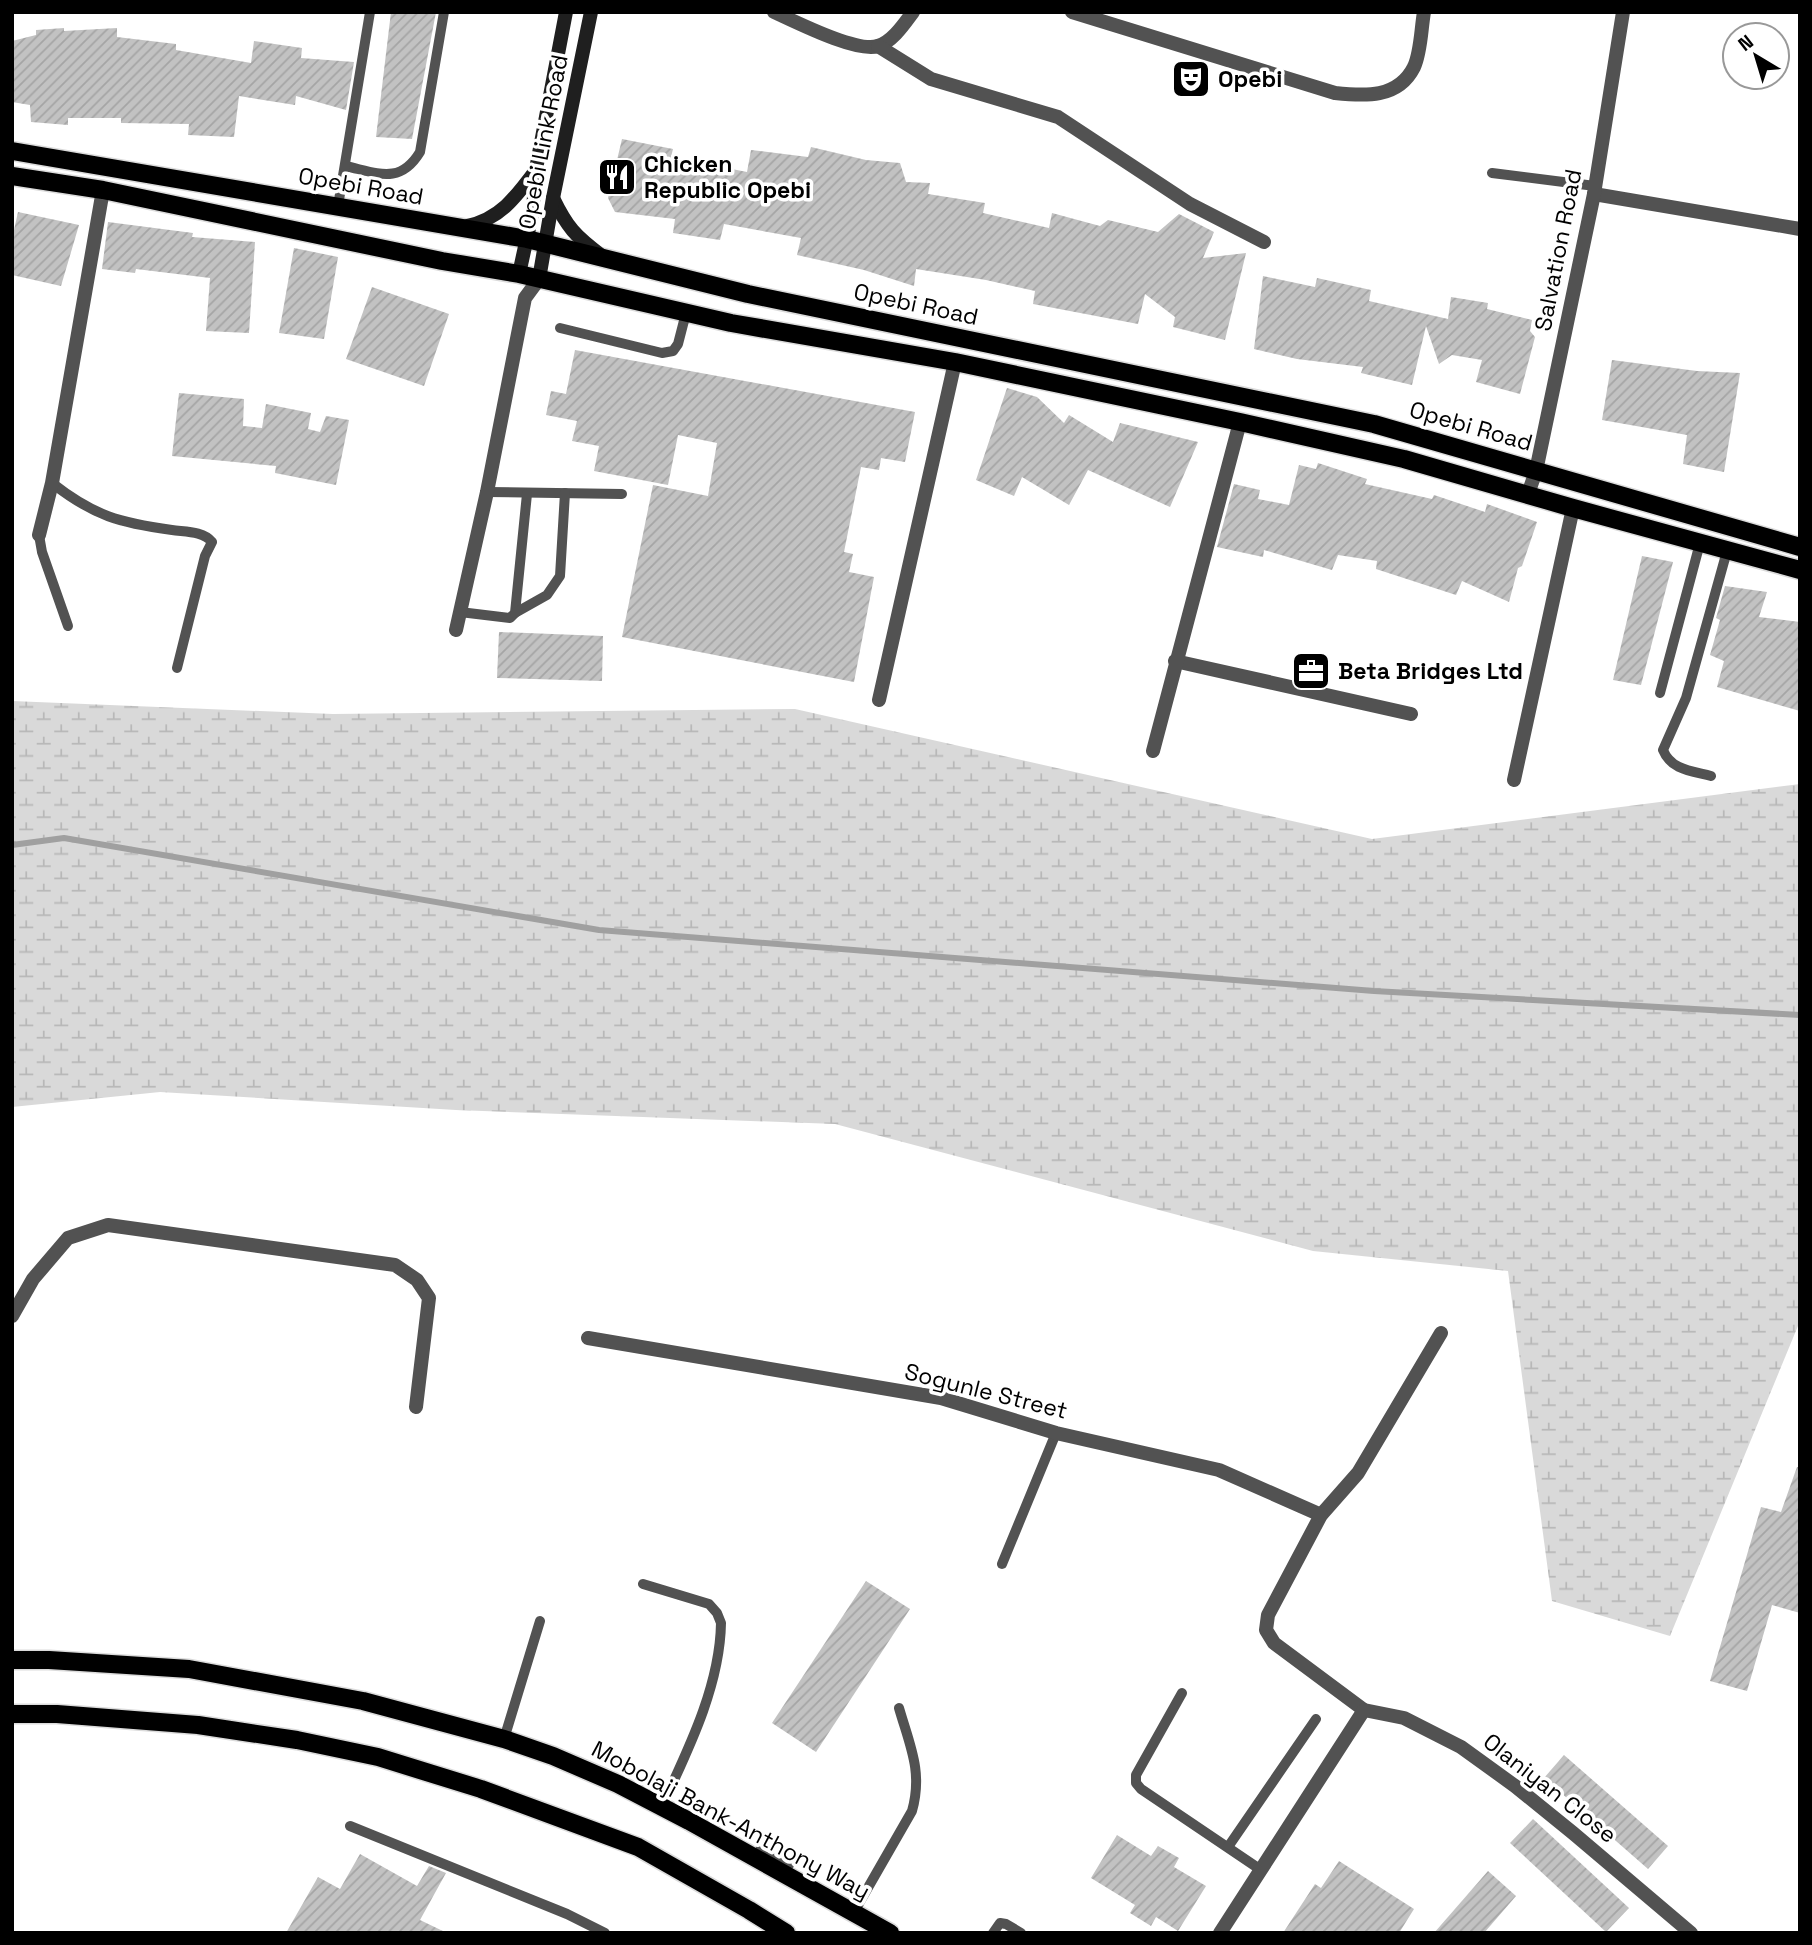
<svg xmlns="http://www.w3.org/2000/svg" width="1812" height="1945" font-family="'Space Grotesk',sans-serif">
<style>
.wetland{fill:url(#wetland-marsh)}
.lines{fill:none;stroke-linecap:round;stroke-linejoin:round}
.stream{stroke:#a0a0a0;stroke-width:6}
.building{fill:url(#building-hatch)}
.primary-casing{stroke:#dbdbdb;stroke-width:21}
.service{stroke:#525252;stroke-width:10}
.minor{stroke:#525252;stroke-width:14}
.secondary{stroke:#1f1f1f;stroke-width:14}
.primary{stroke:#000;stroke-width:18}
.labels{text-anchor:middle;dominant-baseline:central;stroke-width:7;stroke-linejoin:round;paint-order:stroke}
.poi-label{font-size:23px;font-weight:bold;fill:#000;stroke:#fff;text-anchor:start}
.street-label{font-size:23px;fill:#000;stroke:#fff}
</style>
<defs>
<pattern id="wetland-marsh" width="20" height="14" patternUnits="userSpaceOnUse" patternTransform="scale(1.75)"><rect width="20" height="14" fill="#d9d9d9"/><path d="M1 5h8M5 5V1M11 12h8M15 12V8" fill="none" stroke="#b8b8b8"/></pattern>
<pattern id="building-hatch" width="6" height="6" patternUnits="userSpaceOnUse" patternTransform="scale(1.75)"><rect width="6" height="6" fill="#c2c2c2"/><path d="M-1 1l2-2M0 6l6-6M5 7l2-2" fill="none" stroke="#a5a5a5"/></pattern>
</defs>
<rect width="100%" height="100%" fill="#fff"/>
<path class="wetland" d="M12,701L333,714L795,709L1372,839L1800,784V1321L1670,1636L1552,1601L1508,1271L1313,1251L835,1124L456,1110L160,1092L12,1107Z"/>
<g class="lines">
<path class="stream" d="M12,845L64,838L599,930L1374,991L1800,1015"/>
</g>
<g class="building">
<path d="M391,12H436L412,139L376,137Z"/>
<path d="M64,28V31L117,28V37L176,44V50L251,63L254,41L302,48L301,58L354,62L346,110L296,96L295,105L239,96L234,137L188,135L189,124L121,123V118H68V125L31,122L30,105L12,102V41L36,35V30Z"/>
<path d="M622,139L673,149L671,157L747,172L751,150L808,157L811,147L866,160L900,163L906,182L930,183L928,194L985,203L983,213L1049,228L1052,213L1100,226L1108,220L1158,232L1179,214L1214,232L1203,258L1246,253L1225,340L1173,327L1175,317L1145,294L1138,324L1033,304L1035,291L986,280L916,269L914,286L864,270L797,255L801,238L724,224L720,240L673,233L675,219L615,212L608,198Z"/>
<path d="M18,212L79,225L61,286L12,275V239Z"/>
<path d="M108,222L193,233L192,237L255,242L249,333L206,331L210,278L136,269L135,273L102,269Z"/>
<path d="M294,248L338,257L324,339L279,333Z"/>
<path d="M1263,276L1315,287L1317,278L1371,290L1369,301L1448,319L1451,297L1488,303L1487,309L1532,320L1530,331L1535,337L1520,394L1476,382L1482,360L1452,355L1439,364L1426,326L1412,385L1361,373L1363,367L1297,359L1254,349Z"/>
<path d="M372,287L449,314L424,386L346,359Z"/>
<path d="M575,350L915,412L905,462L881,458L879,470L861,467L844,552L853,554L849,572L874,577L854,682L622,637L653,485L708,496L717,443L678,435L668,485L594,471L599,446L572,441L577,421L546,415L551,391L566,394Z"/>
<path d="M1612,360L1697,371L1740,373L1724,472L1683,464L1687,435L1602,420Z"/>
<path d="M1007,388L1037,397L1064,423L1069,415L1113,442L1120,423L1198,442L1170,507L1088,470L1069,505L1022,477L1014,496L976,480Z"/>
<path d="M179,393L244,399L243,426L262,428L266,404L311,413L308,429L320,432L326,416L349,420L336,485L275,473L276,466L172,456Z"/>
<path d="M1318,463L1367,479L1365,484L1432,499L1434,495L1485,512L1487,504L1537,522L1522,566L1518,568L1509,602L1462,581L1456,595L1376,569L1377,561L1338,555L1332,570L1264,550L1263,557L1217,547L1234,484L1260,490L1258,499L1289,505L1299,465L1316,469Z"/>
<path d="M1642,556L1673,562L1641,685L1613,680Z"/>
<path d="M1725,586L1767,592L1759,617L1800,622V711L1717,687L1724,661L1710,655L1720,620L1716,618Z"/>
<path d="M499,632L603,636L602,681L497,678Z"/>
<path d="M1797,1467H1800V1613L1772,1605L1747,1691L1710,1681L1761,1507L1781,1512Z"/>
<path d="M866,1581L910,1609L816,1752L772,1723Z"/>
<path d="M1564,1755L1668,1846L1648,1869L1544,1778Z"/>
<path d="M1533,1819L1629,1908L1606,1932L1510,1843Z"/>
<path d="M1117,1835L1151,1856L1158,1846L1179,1858L1174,1867L1206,1886L1178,1931L1156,1917L1151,1926L1130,1913L1135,1905L1091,1878Z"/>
<path d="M360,1854L417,1886L429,1866L446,1873L420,1920L447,1933H286L318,1877L340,1889Z"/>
<path d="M1339,1861L1414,1909L1399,1933H1283L1315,1884L1321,1888Z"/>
<path d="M1488,1871L1516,1896L1484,1933H1434Z"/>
</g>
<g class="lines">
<defs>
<g id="primary">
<path d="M12,151L527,239L748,294L1374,424L1800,547"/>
<path d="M12,176L103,190L442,261L519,274L731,323L955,362L1240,422L1404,459L1573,508L1800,570"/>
<path d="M12,1660H49L189,1669L363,1701L504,1739L553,1756L618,1784L689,1821L890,1933"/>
<path d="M12,1714H57L198,1725L297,1740L378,1757L481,1789L638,1847L749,1910L786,1933"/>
</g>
</defs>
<use href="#primary" class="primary-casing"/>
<g class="service">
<path d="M345,166C378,173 400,185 420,152L444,12"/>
<path d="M1492,173L1595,186"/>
<path d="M338,206L370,12"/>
<path d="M560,328L662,353L673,351L678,344L686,313"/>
<path d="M52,483C94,516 120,523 172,530C185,532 203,531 212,542L205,556L177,668"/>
<path d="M487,492L622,494"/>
<path d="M39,535L42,552L68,626"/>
<path d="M460,612L510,618L515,613L527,494"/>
<path d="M515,613L547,595L560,576L565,493"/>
<path d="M1660,693L1700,543"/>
<path d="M1711,776C1692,771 1671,770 1663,750L1686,698L1727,551"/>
<path d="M1002,1564L1056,1433"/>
<path d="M643,1584L709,1604L717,1613L721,1623C720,1686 688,1750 662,1806"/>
<path d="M1182,1693L1136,1775V1783L1141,1789L1261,1870"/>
<path d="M504,1739L540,1621"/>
<path d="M350,1826L567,1914L605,1933"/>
<path d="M1228,1847L1316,1719"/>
<path d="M760,1850L789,1865"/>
<path d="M854,1912L912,1811C923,1772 910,1746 899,1708"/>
<path d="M993,1933L1000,1923L1006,1924L1021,1933"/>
</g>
<g class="minor">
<path d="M774,12C796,22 857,53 878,46C893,41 904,24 913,12"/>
<path d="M1072,12L1335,93C1364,96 1398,99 1414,67C1421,52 1421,29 1424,12"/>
<path d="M878,46L931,79L1058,117L1190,204L1264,242"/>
<path d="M1594,194L1800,229"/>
<path d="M1528,494L1536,471L1594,194L1623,12"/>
<path d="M39,535L52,483L103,190"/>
<path d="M456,630L487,492L525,298L539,279"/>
<path d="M1175,661L1411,714"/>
<path d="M879,700L955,362"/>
<path d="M1153,751L1240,422"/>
<path d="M1514,780L1573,508"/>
<path d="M12,1316L33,1279L68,1238L108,1225L395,1265L417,1280L429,1298L416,1407"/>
<path d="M1441,1333L1358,1473L1321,1515L1268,1615L1266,1630L1274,1643L1364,1710L1404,1718L1461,1747L1515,1786L1573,1833L1691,1933"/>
<path d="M588,1338L941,1398L1056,1433L1219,1470L1321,1515"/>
<path d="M1220,1933L1364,1710"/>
</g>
<g class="secondary">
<path d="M553,198C567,227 575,236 602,256"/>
<path d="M467,226C500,219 516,197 536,170"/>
<path d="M519,274L533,210L536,169L566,12"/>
<path d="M539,279L553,198L591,12"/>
</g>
<use href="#primary" class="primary"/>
</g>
<defs>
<symbol id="theatre-square" viewBox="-11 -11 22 22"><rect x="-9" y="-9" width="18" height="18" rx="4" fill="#000" stroke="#fff"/><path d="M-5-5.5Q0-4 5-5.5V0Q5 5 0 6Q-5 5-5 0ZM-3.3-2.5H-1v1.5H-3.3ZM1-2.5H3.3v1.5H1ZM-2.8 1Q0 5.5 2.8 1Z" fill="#fff"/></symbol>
<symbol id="restaurant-square" viewBox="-11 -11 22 22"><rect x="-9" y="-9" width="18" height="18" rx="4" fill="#000" stroke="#fff"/><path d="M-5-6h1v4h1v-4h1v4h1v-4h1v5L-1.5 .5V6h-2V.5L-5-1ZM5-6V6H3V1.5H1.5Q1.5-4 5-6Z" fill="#fff"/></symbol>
<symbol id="office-square" viewBox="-11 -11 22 22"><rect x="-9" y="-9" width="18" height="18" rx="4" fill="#000" stroke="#fff"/><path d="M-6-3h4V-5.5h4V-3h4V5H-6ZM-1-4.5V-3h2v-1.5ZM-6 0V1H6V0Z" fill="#fff"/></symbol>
</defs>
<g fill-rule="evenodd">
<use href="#theatre-square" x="1169" y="57" width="44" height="44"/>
<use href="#restaurant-square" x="595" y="155" width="44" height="44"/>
<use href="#office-square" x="1289" y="649" width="44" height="44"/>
</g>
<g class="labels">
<g class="poi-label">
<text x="1218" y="79">Opebi</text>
<text x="644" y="164">Chicken<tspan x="644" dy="26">Republic Opebi</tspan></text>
<text x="1338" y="671">Beta Bridges Ltd</text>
</g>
<g class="street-label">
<text transform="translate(543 142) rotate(-79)">Opebi Link Road</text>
<text transform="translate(361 186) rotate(10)">Opebi Road</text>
<text transform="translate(1558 250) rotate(-79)">Salvation Road</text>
<text transform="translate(916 304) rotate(12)">Opebi Road</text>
<text transform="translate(1471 426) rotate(16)">Opebi Road</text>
<text transform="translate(986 1391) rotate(14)">Sogunle Street</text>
<text transform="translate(1550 1788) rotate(38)">Olaniyan Close</text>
<text transform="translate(731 1820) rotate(28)">Mobolaji Bank-Anthony Way</text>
</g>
</g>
<rect width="1812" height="1945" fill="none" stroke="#000000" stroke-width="28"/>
<g transform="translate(1756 56) rotate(322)"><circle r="33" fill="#ffffff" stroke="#999999" stroke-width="2"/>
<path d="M0-5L12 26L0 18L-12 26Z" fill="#000000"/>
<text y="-10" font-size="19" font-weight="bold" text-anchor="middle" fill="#000000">N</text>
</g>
</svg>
